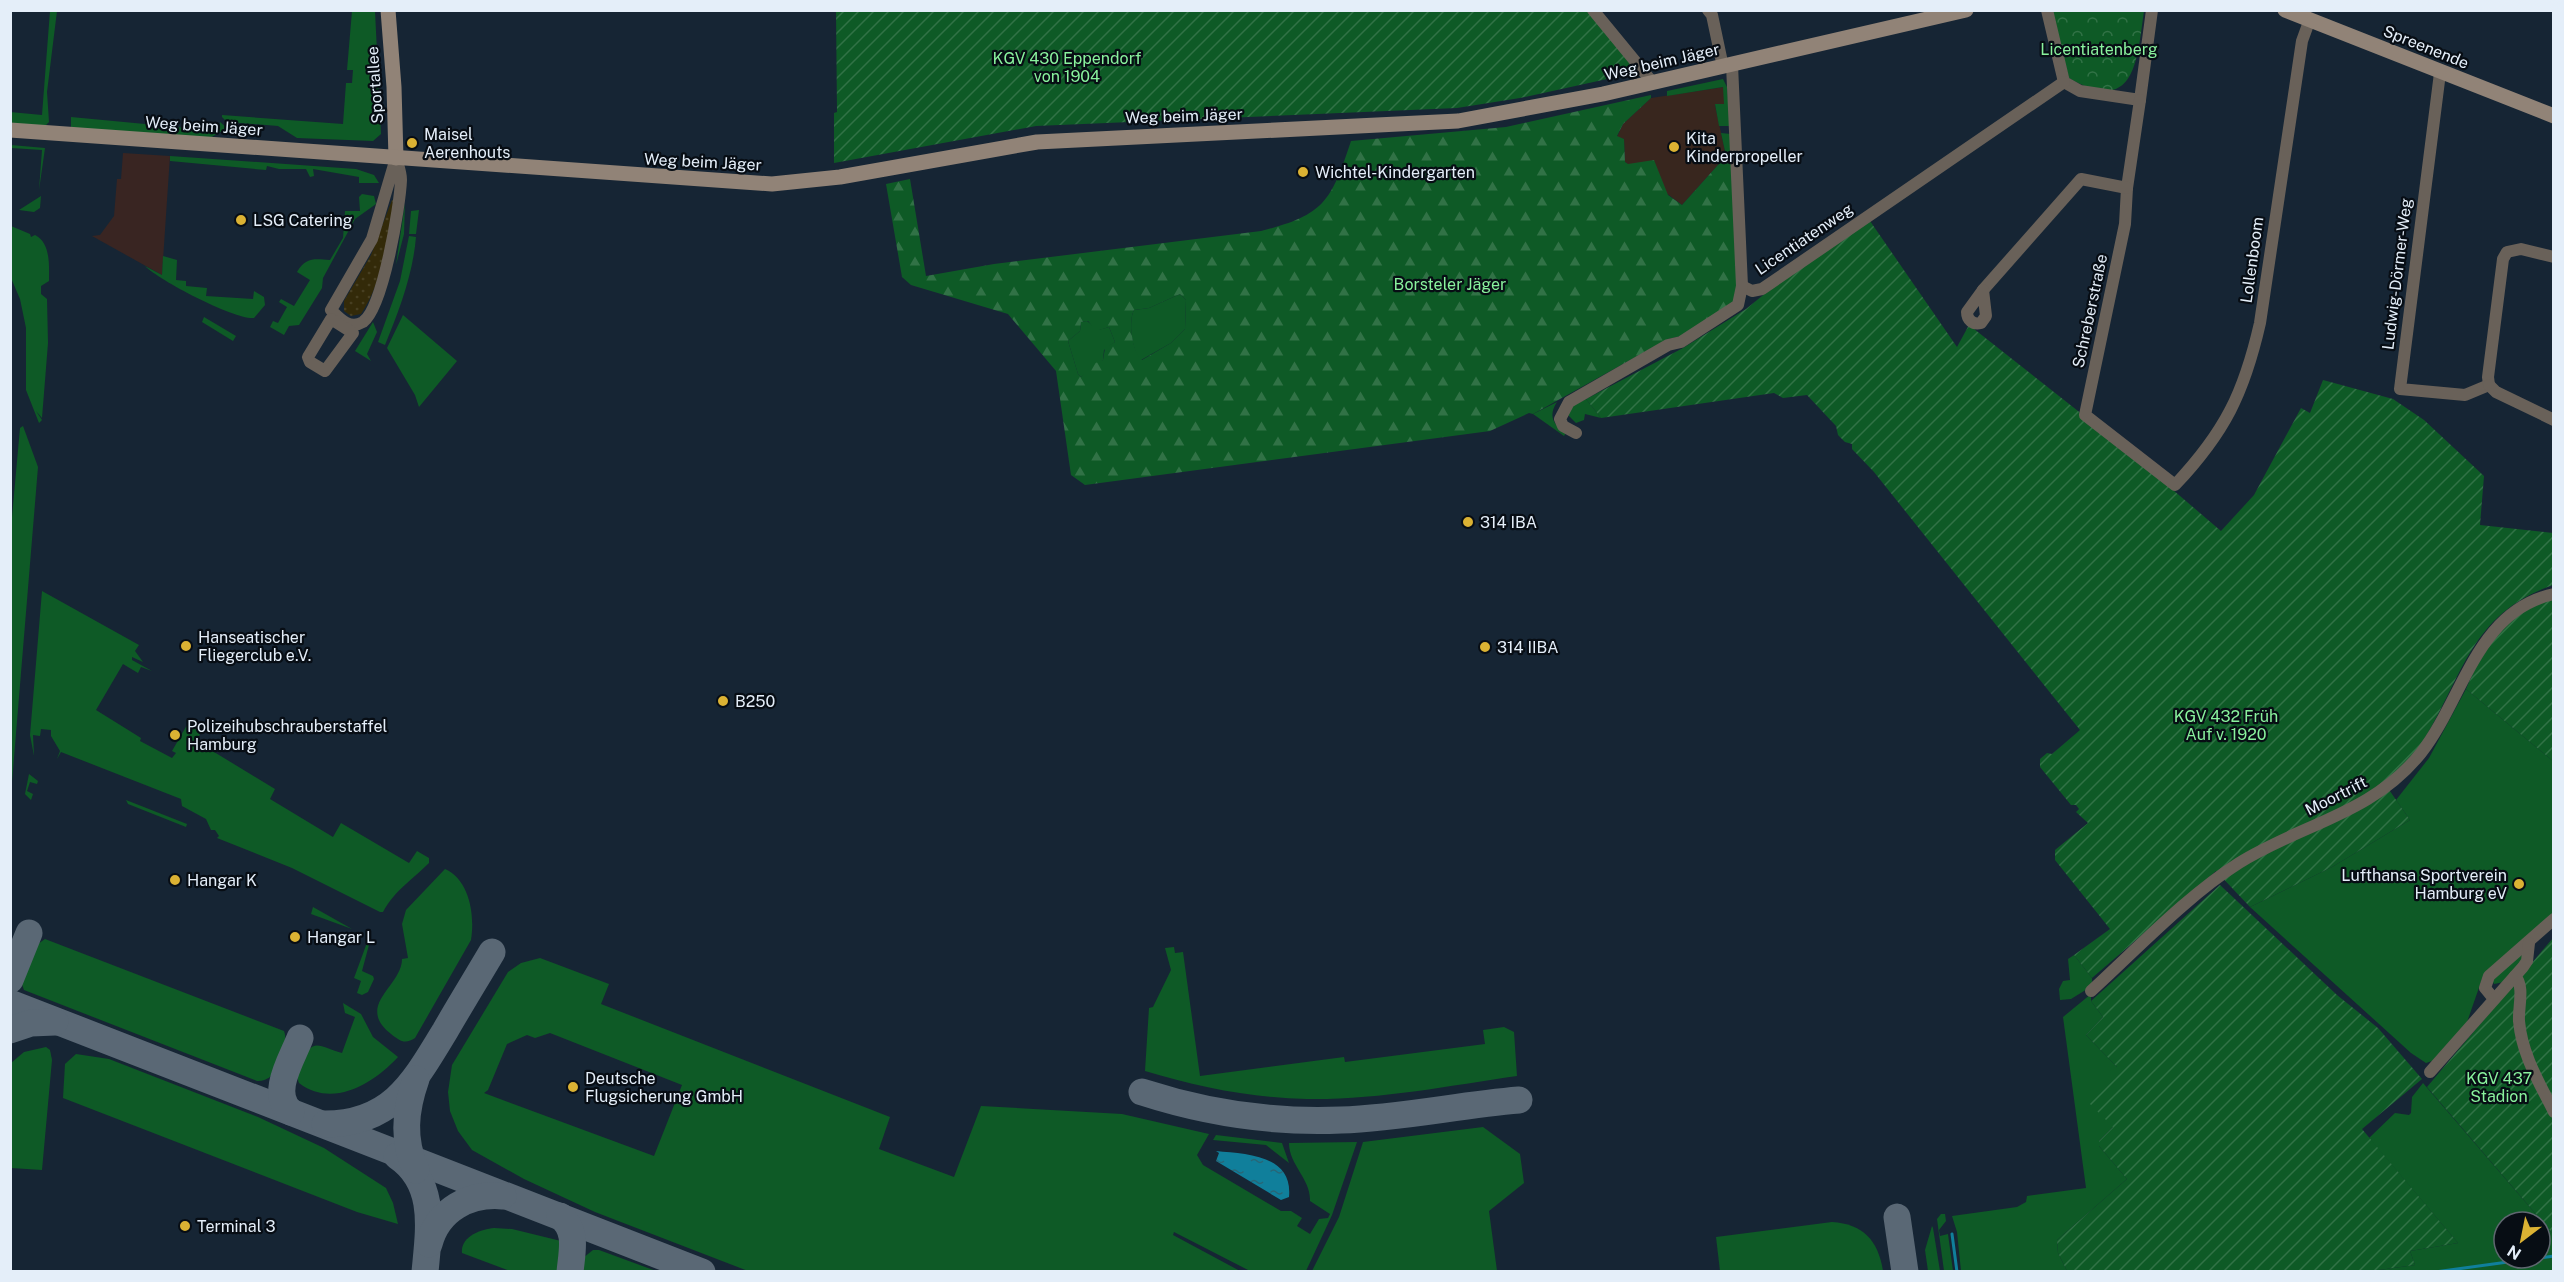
<svg xmlns="http://www.w3.org/2000/svg" width="2564" height="1282" font-family="'Public Sans',sans-serif">
<style>
.commercial{fill:#392522}
.education{fill:#38261e}
.grass{fill:#0e5a26;fill-rule:evenodd}
.forest{fill:url(#forest-firs);fill-rule:evenodd}
.sand{fill:url(#sand-dots)}
.park{fill:url(#park-crowns)}
.garden{fill:url(#garden-furrows)}
.water{fill:url(#water-ripples)}
.lines{fill:none;stroke-linecap:round;stroke-linejoin:round}
.stream{stroke:#107f9b;stroke-width:3}
.taxiway{stroke:#5a6875;stroke-width:27}
.street{stroke:#696159;stroke-width:12}
.secondary{stroke:#918377;stroke-width:15}
.poi-dot{fill:#dbb233;stroke:#070d14;stroke-width:2}
.labels{text-anchor:middle;dominant-baseline:central;stroke-width:4.5;stroke-linejoin:round;paint-order:stroke}
.street-label{font-size:16px;fill:#e4eef9;stroke:#070d14}
.park-label{font-size:16px;fill:#89f29d;stroke:#070d14}
.poi-label{font-size:16px;fill:#e4eef9;stroke:#070d14;text-anchor:start}
</style>
<defs>
<pattern id="forest-firs" width="22" height="20" patternUnits="userSpaceOnUse" patternTransform="scale(1.5)"><rect width="22" height="20" fill="#0e5a26"/><path d="M5 1l3.5 6h-7zM16 11l3.5 6h-7z" fill="#317246"/></pattern>
<pattern id="sand-dots" width="8" height="8" patternUnits="userSpaceOnUse" patternTransform="scale(1.5)"><rect width="8" height="8" fill="#332a09"/><path d="M2 2h.1M6 6h.1" fill="none" stroke="#473f21" stroke-width="1.8" stroke-linecap="round"/></pattern>
<pattern id="park-crowns" width="20" height="18" patternUnits="userSpaceOnUse" patternTransform="scale(1.5)"><rect width="20" height="18" fill="#0e5a26"/><path d="M2 6a3 3 0 1 1 6 0M12 15a3 3 0 1 1 6 0" fill="none" stroke="#317246"/></pattern>
<pattern id="garden-furrows" width="10" height="10" patternUnits="userSpaceOnUse" patternTransform="scale(1.5)"><rect width="10" height="10" fill="#0e5a26"/><path d="M-1 1l2-2M0 10L10 0M9 11l2-2" fill="none" stroke="#317246"/></pattern>
<pattern id="water-ripples" width="26" height="14" patternUnits="userSpaceOnUse" patternTransform="scale(1.5)"><rect width="26" height="14" fill="#107f9b"/><path d="M2 4q2-2 4 0t4 0M15 11q2-2 4 0t4 0" fill="none" stroke="#276677"/></pattern>
</defs>
<rect width="100%" height="100%" fill="#162534"/>
<path class="commercial" d="M123,153L170,156L162,275L92,236L100,235L114,216L117,179H121Z"/>
<path class="education" d="M1724,87V104L1715,105L1726,156L1682,205L1625,162L1624,139L1617,137L1623,124L1651,98Z"/>
<g class="grass">
<path d="M50,11H57L47,92L49,122L44,127L11,126L10,112L42,115Z"/>
<path d="M352,11H375L381,134L373,141L297,138L278,126L227,122L222,117V115L343,124L346,83H352L353,70H347Z"/>
<path d="M1723,79L1727,87L1730,126H1719L1715,104H1724L1723,87L1667,96V91Z"/>
<path d="M71,117L219,131L220,122L227,128L210,138L71,130Z"/>
<path d="M1721,133L1731,134L1732,155L1726,156Z"/>
<path d="M11,145L45,148L39,190L42,150L11,148Z"/>
<path d="M170,156L356,169L374,175L379,183H359V177L313,169L314,176L310,177L306,169H279L267,166L266,170L170,161Z"/>
<path d="M362,194L374,196L376,204L355,219L323,278L322,288L299,325L289,326L284,335L270,327L273,321L278,323L287,307L279,302L281,299L294,306L310,280L297,272C306,257 314,259 330,260L343,238L345,211H360L359,197Z"/>
<path d="M41,196L40,208L34,212L19,210Z"/>
<path d="M405,203L404,234L396,265Z"/>
<path d="M419,210L416,234H409L411,211Z"/>
<path d="M11,226L30,234L31,237L35,235C51,243 49,266 49,281L41,286V294L47,299L48,343L42,418L36,411L42,420L39,423L26,390V328L20,299L11,278Z"/>
<path d="M409,236L416,237C413,274 399,311 385,345L378,342L400,281Z"/>
<path d="M163,256L177,260L176,280L186,281V286L207,288L206,296L253,299L254,291L264,297L265,305L254,318C235,320 160,281 145,266L162,275Z"/>
<path d="M1180,294L1186,300L1185,329L1171,343L1141,360C1132,352 1128,321 1134,310L1149,308Z"/>
<path d="M403,315L457,361L419,407L415,395L387,348Z"/>
<path d="M204,317L236,336L233,341L202,322Z"/>
<path d="M1087,321L1098,330L1109,327L1115,342L1104,350L1103,360L1081,377L1078,374L1068,341L1080,331L1081,322Z"/>
<path d="M373,322L377,332L367,354L371,361L355,351Z"/>
<path d="M1586,399L1601,418L1585,414L1584,420L1576,423L1567,414L1568,408Z"/>
<path d="M1557,402C1548,416 1553,424 1566,433L1564,436L1533,414Z"/>
<path d="M23,426L38,467L11,794L10,539L20,428Z"/>
<path d="M42,591L139,645L135,651L143,662L132,657V660L152,671L141,667L138,673L123,664L96,710L141,738L140,741L172,758L176,753L172,751L187,725L192,727L198,722L205,726L196,741L275,789L270,799L333,837L341,823L409,863L417,851L429,858V863C412,880 395,890 383,912H380L292,868L217,838L219,836L215,830H211L206,819L182,806L181,799L61,752L57,759L60,751L51,736V730L41,729L40,736L33,735L34,756L30,735Z"/>
<path d="M2466,689L2553,761V913L2482,979L2466,1025L2438,1059L2426,1063L2411,1053L2250,907L2332,867L2410,820L2396,800L2429,758Z"/>
<path d="M29,774L38,781L37,784L30,782L27,791L33,794L31,800L25,794Z"/>
<path d="M126,800L187,824L186,827L128,804Z"/>
<path d="M445,869C470,880 475,916 471,940L415,1038C409,1042 404,1043 398,1039C349,1007 402,988 402,959L408,958L402,924L406,910Z"/>
<path d="M313,907L352,929L311,914Z"/>
<path d="M45,939L284,1031C290,1048 277,1083 257,1081L24,990L20,979L31,949Z"/>
<path d="M368,940L370,941L362,971L373,976L374,979L368,992L362,995L357,993L361,981L354,978Z"/>
<path d="M1174,947L1175,953L1183,952L1200,1076L1344,1057L1345,1062L1485,1044L1483,1030L1504,1027L1514,1032L1517,1076C1448,1086 1377,1100 1307,1099C1252,1098 1198,1087 1145,1071L1149,1008L1153,1007L1171,970L1165,948Z"/>
<path d="M2522,953L2524,958L2504,982L2494,984L2492,980Z"/>
<path d="M2074,955L2092,978V986L2071,999L2060,1000L2059,989L2063,981L2070,980L2068,959Z"/>
<path d="M540,958L609,984L601,1004L890,1117L879,1149L954,1177L981,1106L1122,1114L1209,1134L1197,1155L1203,1165L1281,1211H1291L1302,1218L1297,1226L1310,1234L1319,1219L1328,1218L1330,1214L1310,1201C1311,1179 1289,1165 1289,1143L1357,1142L1332,1215L1306,1271H1250L1174,1232L1173,1235L1240,1271H748L595,1212L524,1179L472,1150L458,1131L450,1111L448,1092L452,1065L508,972L521,963ZM550,1033L682,1085L654,1156L484,1093L488,1090L507,1044L527,1035L535,1038Z"/>
<path d="M2091,994V1001L2103,1017L2086,1035L2117,1067L2113,1127L2099,1141V1146L2127,1179L2057,1240L2058,1253L2067,1271H1961L1957,1232L1952,1216L2017,1207L2026,1202L2027,1196L2086,1188L2063,1017Z"/>
<path d="M343,1003L361,1014L373,1037L398,1057C374,1083 333,1109 299,1083C296,1076 299,1072 301,1065C312,1036 318,1046 342,1053L355,1017L345,1013Z"/>
<path d="M46,1047L50,1050L52,1060L42,1170L11,1168V1063L24,1052Z"/>
<path d="M76,1054L109,1059L258,1117L324,1148L386,1188L393,1203L398,1224L357,1212L63,1098L65,1064Z"/>
<path d="M2423,1083L2553,1234V1271L2364,1272L2415,1265L2410,1251L2458,1243L2369,1138L2395,1113L2409,1115L2411,1113L2412,1097ZM2504,1222H2540V1258H2504Z"/>
<path d="M1483,1127L1520,1154L1524,1183L1489,1211L1497,1271H1312L1339,1217L1363,1142Z"/>
<path d="M1216,1135L1282,1143L1289,1163L1266,1145L1213,1140Z"/>
<path d="M1941,1214H1945L1946,1221L1939,1230L1940,1236L1948,1234L1953,1271H1944L1937,1219Z"/>
<path d="M1832,1222C1863,1224 1878,1240 1883,1271H1720L1716,1237Z"/>
<path d="M1932,1226L1933,1228L1940,1271H1928L1925,1250Z"/>
<path d="M494,1228L512,1229L561,1241L558,1271H510L462,1253C460,1237 481,1229 494,1228Z"/>
<path d="M593,1250H599L656,1271H581L583,1258Z"/>
</g>
<path class="forest" d="M1651,95V98L1623,124L1617,136L1624,139L1625,162L1628,164L1654,160L1668,195L1682,205L1726,156L1732,155L1739,301L1686,335L1668,339L1533,414L1529,413L1490,431L1085,485L1071,475L1056,371L1008,314L911,285L902,277L886,184L910,179L926,276L994,264L1261,231C1325,215 1331,201 1351,141L1506,127ZM1180,294L1186,300L1185,329L1171,343L1142,360C1132,352 1128,321 1134,310L1149,308ZM1088,321L1096,331L1109,327L1115,342L1105,348L1103,360L1093,364L1081,377L1078,374L1068,341L1080,331L1081,322Z"/>
<path class="sand" d="M392,200L394,201C387,238 383,282 361,314L351,316L344,311V301L371,255Z"/>
<path class="park" d="M2051,11H2144C2137,59 2136,117 2069,78Z"/>
<g class="garden">
<path d="M836,11H1588L1639,72L1520,98L1457,108L1036,126L834,163V113L837,112Z"/>
<path d="M1870,221L1957,347L1969,325L2111,437L2221,531L2254,495L2301,408L2310,413L2323,380L2393,399L2424,420L2484,476L2480,525L2553,533V585C2470,614 2464,675 2422,743C2413,758 2397,771 2385,784L2410,820L2332,867L2250,907L2216,871L2092,978L2074,955L2110,929L2055,860V850L2088,823L2076,812L2079,809L2076,805H2071L2040,767V759L2047,753L2052,754L2080,730L1874,472L1852,449V444L1845,442L1838,435L1836,426L1807,395L1783,398L1774,393L1601,418L1586,399L1683,348L1746,309L1778,283Z"/>
<path d="M2553,598V761L2466,689C2479,660 2494,627 2523,610C2532,604 2544,602 2553,598Z"/>
<path d="M2220,885L2337,995L2378,1028L2422,1079L2362,1129L2458,1243L2410,1251L2415,1265L2364,1272L2067,1271L2058,1253L2057,1240L2127,1179L2099,1146V1141L2113,1127L2084,1098L2117,1067L2086,1035L2103,1017L2091,1001Z"/>
<path d="M2553,938V1234L2427,1087Z"/>
</g>
<path class="water" d="M1216,1151C1247,1154 1293,1155 1289,1197L1281,1200L1216,1161L1219,1153Z"/>
<g class="lines">
<g class="stream">
<path d="M1952,1234L1957,1272"/>
<path d="M2540,1258L2554,1256"/>
<path d="M2435,1272L2537,1258"/>
</g>
<g class="taxiway">
<path d="M10,980L29,933"/>
<path d="M10,1003L702,1272"/>
<path d="M10,1030L31,1023L55,1022"/>
<path d="M1142,1092C1207,1113 1272,1123 1341,1120C1400,1118 1459,1105 1519,1100"/>
<path d="M291,1112C269,1094 292,1059 300,1038"/>
<path d="M325,1124C392,1124 414,1082 445,1031C460,1005 476,979 492,952"/>
<path d="M397,1156C437,1183 429,1229 425,1272"/>
<path d="M416,1170C402,1140 405,1110 416,1079"/>
<path d="M560,1216C578,1230 572,1251 570,1272"/>
<path d="M1897,1217L1905,1272"/>
<path d="M429,1244C438,1209 470,1193 503,1196"/>
</g>
<g class="street">
<path d="M1593,10L1653,83"/>
<path d="M1708,10L1712,15L1723,67"/>
<path d="M2047,10L2064,82L2080,91L2140,100L2152,10"/>
<path d="M2440,73L2400,389L2465,395L2489,385"/>
<path d="M2140,100L2127,188L2125,224L2085,415L2175,485C2225,432 2244,393 2260,323L2302,41L2310,19"/>
<path d="M396,158C398,165 401,172 401,180C400,206 383,308 363,322C350,330 340,319 331,310L372,239Z"/>
<path d="M1742,286L1752,291L1762,289L2064,82"/>
<path d="M1983,290L2081,179L2127,188"/>
<path d="M1983,290L1986,316L1981,323C1973,325 1967,320 1967,312Z"/>
<path d="M331,319L353,333L325,371L310,362L308,357Z"/>
<path d="M2489,385L2488,377L2503,259L2507,252L2521,249L2554,257"/>
<path d="M2489,385L2496,392L2554,420"/>
<path d="M1576,433L1563,426L1560,419L1569,402L1668,345L1681,342L1738,305L1742,286L1732,65"/>
<path d="M2515,976C2525,986 2518,1008 2519,1021C2522,1055 2539,1082 2554,1112"/>
<path d="M2091,991C2137,949 2188,895 2239,863C2303,823 2371,815 2421,753C2464,698 2476,611 2554,594"/>
<path d="M2494,999L2485,988L2489,976L2554,919"/>
<path d="M2430,1072L2523,967L2527,961L2529,943"/>
</g>
<g class="secondary">
<path d="M388,10L394,87L396,158"/>
<path d="M2285,10L2554,116"/>
<path d="M10,130L772,184L840,177L1037,142L1458,121L1603,94L1966,10"/>
</g>
</g>
<g class="poi-dot">
<circle cx="412" cy="143" r="6"/>
<circle cx="1674" cy="147" r="6"/>
<circle cx="1303" cy="172" r="6"/>
<circle cx="241" cy="220" r="6"/>
<circle cx="1468" cy="522" r="6"/>
<circle cx="186" cy="646" r="6"/>
<circle cx="1485" cy="647" r="6"/>
<circle cx="723" cy="701" r="6"/>
<circle cx="175" cy="735" r="6"/>
<circle cx="175" cy="880" r="6"/>
<circle cx="2519" cy="884" r="6"/>
<circle cx="295" cy="937" r="6"/>
<circle cx="573" cy="1087" r="6"/>
<circle cx="185" cy="1226" r="6"/>
</g>
<g class="labels">
<g class="street-label">
<text transform="translate(2426 47) rotate(22)">Spreenende</text>
<text transform="translate(1662 62) rotate(-13)">Weg beim Jäger</text>
<text transform="translate(375 85) rotate(-94)">Sportallee</text>
<text transform="translate(1184 116) rotate(-2)">Weg beim Jäger</text>
<text transform="translate(204 126) rotate(4)">Weg beim Jäger</text>
<text transform="translate(703 162) rotate(3)">Weg beim Jäger</text>
<text transform="translate(1804 239) rotate(-34)">Licentiatenweg</text>
<text transform="translate(2252 260) rotate(-82)">Lollenboom</text>
<text transform="translate(2397 274) rotate(-83)">Ludwig-Dörmer-Weg</text>
<text transform="translate(2090 311) rotate(-78)">Schreberstraße</text>
<text transform="translate(2336 796) rotate(-27)">Moortrift</text>
</g>
<g class="park-label">
<text x="2099" y="49">Licentiatenberg</text>
<text x="1067" y="58">KGV 430 Eppendorf<tspan x="1067" dy="18">von 1904</tspan></text>
<text x="1450" y="284">Borsteler Jäger</text>
<text x="2226" y="716">KGV 432 Früh<tspan x="2226" dy="18">Auf v. 1920</tspan></text>
<text x="2499" y="1078">KGV 437<tspan x="2499" dy="18">Stadion</tspan></text>
</g>
<g class="poi-label">
<text x="424" y="134">Maisel<tspan x="424" dy="18">Aerenhouts</tspan></text>
<text x="1686" y="138">Kita<tspan x="1686" dy="18">Kinderpropeller</tspan></text>
<text x="1315" y="172">Wichtel-Kindergarten</text>
<text x="253" y="220">LSG Catering</text>
<text x="1480" y="522">314 IBA</text>
<text x="198" y="637">Hanseatischer<tspan x="198" dy="18">Fliegerclub e.V.</tspan></text>
<text x="1497" y="647">314 IIBA</text>
<text x="735" y="701">B250</text>
<text x="187" y="726">Polizeihubschrauberstaffel<tspan x="187" dy="18">Hamburg</tspan></text>
<text x="2507" y="875" text-anchor="end">Lufthansa Sportverein<tspan x="2507" dy="18">Hamburg eV</tspan></text>
<text x="187" y="880">Hangar K</text>
<text x="307" y="937">Hangar L</text>
<text x="585" y="1078">Deutsche<tspan x="585" dy="18">Flugsicherung GmbH</tspan></text>
<text x="197" y="1226">Terminal 3</text>
</g>
</g>
<rect width="2564" height="1282" fill="none" stroke="#e4eef9" stroke-width="24"/>
<g transform="translate(2522 1240) rotate(212)"><circle r="28" fill="#070d14" stroke="#5f6770" stroke-width="1.5"/>
<path d="M0-4.5L10 22L0 15L-10 22Z" fill="#dbb233"/>
<text y="-9" font-size="16" font-weight="bold" text-anchor="middle" fill="#e4eef9">N</text>
</g>
</svg>
